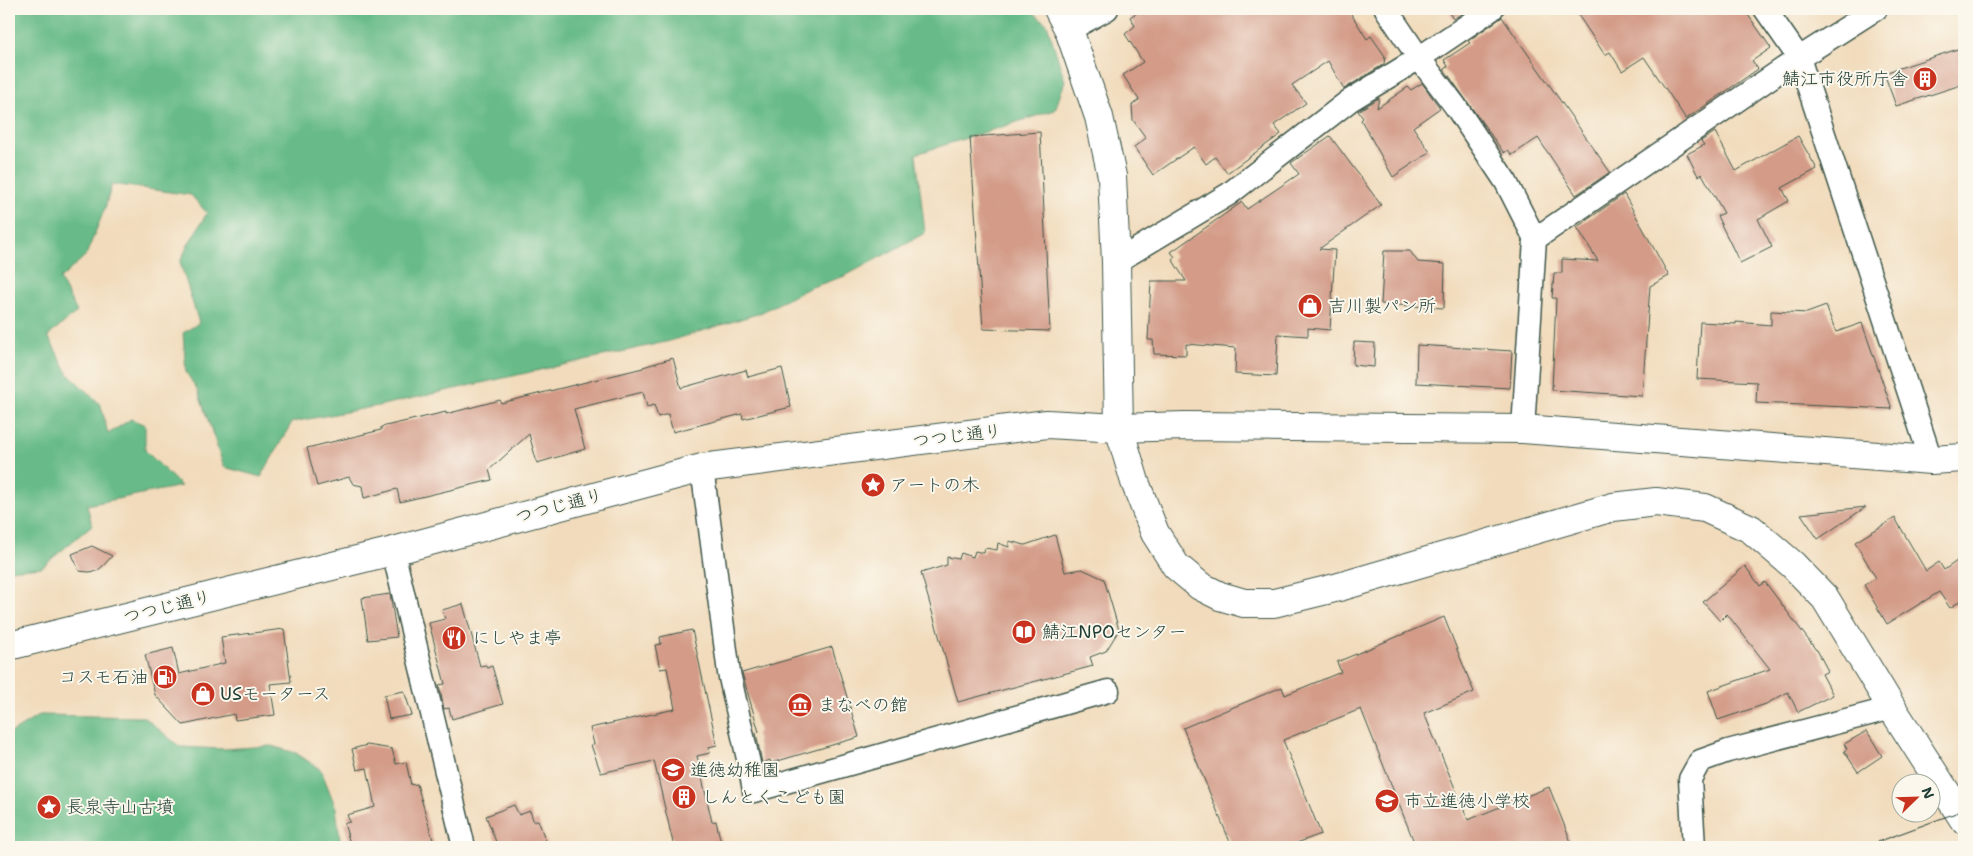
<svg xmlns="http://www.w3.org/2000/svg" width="1973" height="856" font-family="'Shantell Sans','Klee One',sans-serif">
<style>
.forest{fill:#68bb88;stroke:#447c5e}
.building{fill:#d39b88}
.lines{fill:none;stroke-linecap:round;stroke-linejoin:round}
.street-casing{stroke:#3e5548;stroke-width:25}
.secondary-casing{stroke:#3e5548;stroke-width:30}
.street{stroke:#fff;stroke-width:22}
.secondary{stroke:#fff;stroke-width:28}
.tram{stroke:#1f3d34;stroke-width:1}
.labels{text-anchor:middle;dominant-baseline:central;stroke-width:4;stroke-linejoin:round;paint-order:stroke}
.poi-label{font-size:18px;fill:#1f3d34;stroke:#fbf7ec;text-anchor:start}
.street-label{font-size:18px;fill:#1f3d34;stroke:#fbf7ec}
</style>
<rect width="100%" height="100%" fill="#fbf7ec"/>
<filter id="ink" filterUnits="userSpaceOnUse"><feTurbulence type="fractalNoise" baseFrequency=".02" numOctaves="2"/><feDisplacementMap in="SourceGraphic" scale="10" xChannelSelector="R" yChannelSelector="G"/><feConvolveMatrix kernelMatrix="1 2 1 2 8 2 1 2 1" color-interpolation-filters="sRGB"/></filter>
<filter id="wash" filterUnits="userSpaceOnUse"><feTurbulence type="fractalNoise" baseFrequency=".0096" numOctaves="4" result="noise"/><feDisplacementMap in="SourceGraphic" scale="20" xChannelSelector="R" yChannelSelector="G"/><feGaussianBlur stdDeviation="1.12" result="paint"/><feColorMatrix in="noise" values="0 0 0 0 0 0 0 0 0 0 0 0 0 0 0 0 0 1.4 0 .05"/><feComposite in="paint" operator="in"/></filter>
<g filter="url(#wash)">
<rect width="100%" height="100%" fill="#f1dbbc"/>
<g class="forest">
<path d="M9,9H1029L1047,24L1065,81L1055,110L916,154L925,233L845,276L809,288L760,313L670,341L378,406L292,422L261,477L224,467L198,391L186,372L183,333L199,323L180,262L188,245L207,213L191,195L112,184L105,208L86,255L60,279L77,312L48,336L68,374L101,405L108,434L131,419L145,425V450L181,486L87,505L92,525L42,567L9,570Z"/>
<path d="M40,715L144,717L180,747L223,749L271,746L296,753L321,770L336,808L341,847H9V734Z"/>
</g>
<g id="blocks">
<g class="building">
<path d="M1143,9H1348L1367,39L1371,36L1385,56L1384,64L1344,89L1328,61L1292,85L1306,103L1274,125L1281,134L1227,173L1215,157L1206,164L1194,147L1153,175L1134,147L1146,138L1133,120L1132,105L1139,100L1123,75L1143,62L1125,34L1135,26L1130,17Z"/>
<path d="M1447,9H1469L1453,19Z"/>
<path d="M1574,9H1744L1771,48L1752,61L1758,69L1686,119L1644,57L1622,71L1610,52L1605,55Z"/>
<path d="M1502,17L1610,172L1576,195L1538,138L1512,155L1508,150L1504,153L1444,69L1448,66L1444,60L1470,43L1468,41Z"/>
<path d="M1964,47V84L1896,106L1884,73Z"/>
<path d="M1422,83L1440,108L1413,127L1430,152L1393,177L1361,120L1363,118L1358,111L1379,98L1377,108L1408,87L1411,90Z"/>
<path d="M1040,132L1050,331L983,329L970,137Z"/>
<path d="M1715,132L1736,171L1798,136L1817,169L1782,188L1789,201L1758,219L1772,247L1740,263L1717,216L1724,213L1702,174L1698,176L1687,154L1704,145L1701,141Z"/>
<path d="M1330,136L1381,205L1319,249L1335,250L1330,330L1308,328V336L1278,334L1276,376L1235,374L1236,348L1186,344V355L1154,354L1153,340H1148L1151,281H1186L1172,259L1175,257L1171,252L1242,202L1247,209L1299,174L1291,163Z"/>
<path d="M1624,194L1669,276L1650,286L1642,396L1552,390L1556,298H1552L1554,273H1562V259L1598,261L1577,227Z"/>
<path d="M1384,251H1410L1418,262L1445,264L1444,308L1381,304Z"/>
<path d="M1826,306L1836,332L1862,323L1892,409L1756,403L1757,382L1697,379L1700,322L1736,324V322L1771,325V311L1807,313Z"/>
<path d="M1354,342L1375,343L1374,367L1353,365Z"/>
<path d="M1417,345L1512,351L1510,388L1416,383Z"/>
<path d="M673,358L681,388L746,370L748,377L782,368L791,407L743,419L742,414L673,432L668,414L658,417L654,405L647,407L643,392L574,409L585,449L537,463L529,434L489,470L492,480L400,502L397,489L364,498L362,486L353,484L349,477L317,486L307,448L381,430V427L446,412V414L500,400L501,403L643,368V367Z"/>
<path d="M1866,507L1818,539L1801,514Z"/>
<path d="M1895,518L1926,571L1939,562L1944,570L1964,556V598L1950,608L1939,592L1887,624L1864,585L1876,578L1855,542Z"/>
<path d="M1055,535L1065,572L1082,569L1104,579L1119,630L1106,651L1090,657L1093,666L958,702L921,573L947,565V557L959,559L961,553L973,557L975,551L984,553L985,548L997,550L998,543L1009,547V541L1025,545Z"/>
<path d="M92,546L112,556L103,566L97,571L89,572L79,571L72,554Z"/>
<path d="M1745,566L1760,586L1765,582L1816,650H1817L1828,671L1822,674L1833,695L1798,712L1788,692L1766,704L1718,720L1708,691L1770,669L1727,614L1720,621L1703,602Z"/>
<path d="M390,594L397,637L368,640L362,598Z"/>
<path d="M463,604L480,666L486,665L487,668L492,666L503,704L452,719L449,708L444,709L439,685L445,684L429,623L445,619L442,610Z"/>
<path d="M1444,617L1474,692L1424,713L1468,820L1549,787L1573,847H1416L1361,709L1283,740L1321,834L1286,847H1232L1183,728L1282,687L1285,695L1341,672L1337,662Z"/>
<path d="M284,629L291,682L270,684L275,715L235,720L234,714L183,725L155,695L145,655L173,648L179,674L225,663L221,637Z"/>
<path d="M692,630L717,745L709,747L710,753L697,756L712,822L716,821L722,847H674L654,761L601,773L591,745L594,744L590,728L675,709L667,668L660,669L655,645L661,644L660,637Z"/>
<path d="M832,647L859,737L771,763L770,760L762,763L756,733L759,732L742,673Z"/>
<path d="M404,691L412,715L389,719L384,695Z"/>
<path d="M1867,731L1882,756L1858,772L1844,751L1847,749L1844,744Z"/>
<path d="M367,745L392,749L396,764L406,762L411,785L417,784L435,847H351L344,823L350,822L347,815L375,807L367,768L357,770L352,749Z"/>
<path d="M514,805L519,815L530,811L534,822L538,820L548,847H498L486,816Z"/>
</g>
</g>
</g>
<g filter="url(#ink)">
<use href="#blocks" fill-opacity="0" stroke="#3e5548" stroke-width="1"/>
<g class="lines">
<defs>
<g id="street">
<path d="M1386,9L1419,58L1456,107L1506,182L1535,239L1523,429"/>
<path d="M1765,9L1799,58L1931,460"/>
<path d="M1069,30L1107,9"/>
<path d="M1535,239L1799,58L1876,9"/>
<path d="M1116,262L1229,194L1349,101L1419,58L1492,9"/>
<path d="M702,468L729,673L750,768L754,791L1108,691"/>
<path d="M393,551L464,847"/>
<path d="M1694,847L1690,779L1700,761L1728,751L1892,708"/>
</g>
<g id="secondary">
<path d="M1058,9L1069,30L1099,117L1112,176L1116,262L1119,428L1135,482L1155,533L1176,566L1200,586L1220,596L1244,603H1274L1339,587L1613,507L1656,502L1705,508L1751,529L1793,565L1825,598L1892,708L1964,820"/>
<path d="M9,646L393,551L702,468L1047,424L1119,428L1185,426L1523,429L1931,460L1964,458"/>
</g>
</defs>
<use href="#street" class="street-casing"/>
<use href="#secondary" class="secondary-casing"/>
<use href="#street" class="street"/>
<use href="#secondary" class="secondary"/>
<path class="tram" d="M1864,847L1964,810"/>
</g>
</g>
<defs>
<symbol id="building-disc" viewBox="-11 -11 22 22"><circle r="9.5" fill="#c8321e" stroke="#fbf7ec"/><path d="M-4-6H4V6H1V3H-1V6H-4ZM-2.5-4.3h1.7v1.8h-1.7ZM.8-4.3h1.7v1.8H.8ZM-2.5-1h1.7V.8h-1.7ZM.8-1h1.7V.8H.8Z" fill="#fff"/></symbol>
<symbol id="shop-disc" viewBox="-11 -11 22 22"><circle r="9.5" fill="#c8321e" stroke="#fbf7ec"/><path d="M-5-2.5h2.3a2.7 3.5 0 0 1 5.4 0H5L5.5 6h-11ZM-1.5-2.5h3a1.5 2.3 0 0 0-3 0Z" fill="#fff"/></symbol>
<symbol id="sight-disc" viewBox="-11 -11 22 22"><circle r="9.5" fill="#c8321e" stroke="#fbf7ec"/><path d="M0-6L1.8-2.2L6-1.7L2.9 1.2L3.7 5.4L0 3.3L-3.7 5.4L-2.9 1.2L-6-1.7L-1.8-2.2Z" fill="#fff"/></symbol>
<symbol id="library-disc" viewBox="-11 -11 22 22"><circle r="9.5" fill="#c8321e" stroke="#fbf7ec"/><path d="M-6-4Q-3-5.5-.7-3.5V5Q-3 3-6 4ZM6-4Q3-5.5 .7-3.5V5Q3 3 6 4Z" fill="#fff"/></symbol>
<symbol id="restaurant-disc" viewBox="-11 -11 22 22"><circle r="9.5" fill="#c8321e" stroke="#fbf7ec"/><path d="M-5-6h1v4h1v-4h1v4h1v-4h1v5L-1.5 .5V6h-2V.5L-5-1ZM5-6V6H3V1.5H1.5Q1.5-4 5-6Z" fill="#fff"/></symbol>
<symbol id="fuel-disc" viewBox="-11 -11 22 22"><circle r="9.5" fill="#c8321e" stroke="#fbf7ec"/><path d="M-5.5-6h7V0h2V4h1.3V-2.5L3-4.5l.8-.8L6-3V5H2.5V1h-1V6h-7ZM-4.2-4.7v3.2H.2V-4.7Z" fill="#fff"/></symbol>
<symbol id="museum-disc" viewBox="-11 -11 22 22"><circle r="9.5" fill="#c8321e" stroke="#fbf7ec"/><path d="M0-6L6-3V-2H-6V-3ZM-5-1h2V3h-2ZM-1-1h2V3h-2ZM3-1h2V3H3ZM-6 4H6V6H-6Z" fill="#fff"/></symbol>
<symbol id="school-disc" viewBox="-11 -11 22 22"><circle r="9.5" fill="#c8321e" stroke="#fbf7ec"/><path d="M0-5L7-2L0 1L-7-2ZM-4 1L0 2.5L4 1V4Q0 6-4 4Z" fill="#fff"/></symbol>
</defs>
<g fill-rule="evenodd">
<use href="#building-disc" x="1911" y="65" width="28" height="28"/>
<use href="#shop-disc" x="1296" y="292" width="28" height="28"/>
<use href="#sight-disc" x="859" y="471" width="28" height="28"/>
<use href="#library-disc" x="1010" y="618" width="28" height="28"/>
<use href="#restaurant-disc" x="440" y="624" width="28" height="28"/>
<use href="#fuel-disc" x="151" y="663" width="28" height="28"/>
<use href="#shop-disc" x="189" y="680" width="28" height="28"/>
<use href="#museum-disc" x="786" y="691" width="28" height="28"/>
<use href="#school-disc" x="659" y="756" width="28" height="28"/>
<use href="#building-disc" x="670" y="783" width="28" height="28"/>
<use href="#school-disc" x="1373" y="787" width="28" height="28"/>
<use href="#sight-disc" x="35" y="793" width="28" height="28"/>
</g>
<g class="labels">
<g class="poi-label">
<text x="1908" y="79" text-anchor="end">鯖江市役所庁舎</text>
<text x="1328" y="306">吉川製パン所</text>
<text x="890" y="485">アートの木</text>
<text x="1042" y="632">鯖江NPOセンター</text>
<text x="472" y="638">にしやま亭</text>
<text x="148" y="677" text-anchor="end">コスモ石油</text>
<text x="220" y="694">USモータース</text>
<text x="818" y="705">まなべの館</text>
<text x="690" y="770">進徳幼稚園</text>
<text x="702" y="797">しんとくこども園</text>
<text x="1404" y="801">市立進徳小学校</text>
<text x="66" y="807">長泉寺山古墳</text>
</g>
<g class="street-label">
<text transform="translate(957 436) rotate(-7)">つつじ通り</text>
<text transform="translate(559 506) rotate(-15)">つつじ通り</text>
<text transform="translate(167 607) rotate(-14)">つつじ通り</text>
</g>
</g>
<rect width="1973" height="856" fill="none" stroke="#fbf7ec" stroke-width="30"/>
<g transform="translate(1916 798) rotate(67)"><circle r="24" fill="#fbf7ec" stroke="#a3ada2"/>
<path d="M0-4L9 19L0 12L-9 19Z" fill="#c8321e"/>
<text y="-8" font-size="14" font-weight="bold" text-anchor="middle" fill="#1f3d34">N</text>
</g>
</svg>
